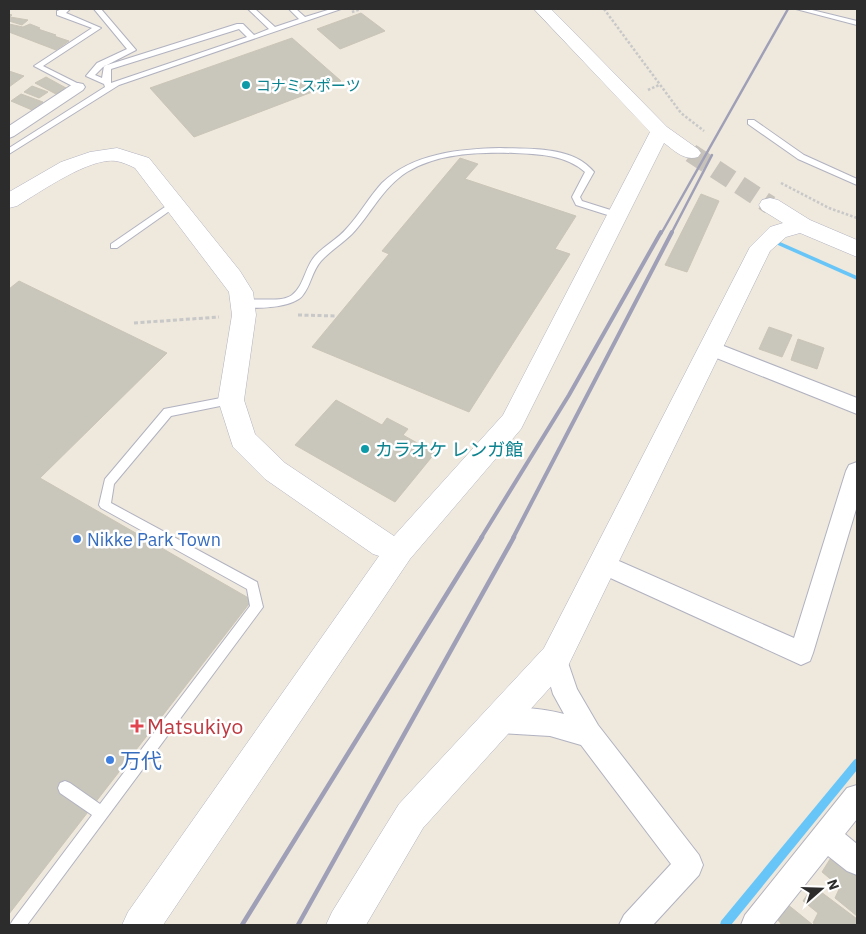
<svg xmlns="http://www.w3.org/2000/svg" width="866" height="934" font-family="'IBM Plex Sans','Noto Sans JP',sans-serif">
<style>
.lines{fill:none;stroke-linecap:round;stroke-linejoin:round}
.stream{fill:#68c5f8;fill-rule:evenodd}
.building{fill:#c9c6bb;stroke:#cac5b6}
.secondary-tunnel{stroke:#c7c2ba;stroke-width:19;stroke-dasharray:19 10;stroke-linecap:butt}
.lane-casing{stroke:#b1b2c0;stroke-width:2}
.street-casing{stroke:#b1b2c0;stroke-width:2}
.secondary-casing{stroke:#b1b2c0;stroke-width:1}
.path-far1{stroke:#c8c8c8;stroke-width:2.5;stroke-dasharray:2.5 2;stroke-linecap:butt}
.path{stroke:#c8c8c8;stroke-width:3;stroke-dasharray:4 2.5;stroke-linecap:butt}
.lane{fill:#fff;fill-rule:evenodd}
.street{fill:#fff;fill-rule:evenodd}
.secondary{fill:#fff;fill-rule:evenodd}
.rail-far2{stroke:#9fa0b7;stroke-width:2.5}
.rail-far1{stroke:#9fa0b7;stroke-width:4}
.rail{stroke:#9fa0b7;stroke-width:4.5}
.culture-dot{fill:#0f9aa8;stroke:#fff;stroke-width:2}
.shop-dot{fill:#3f7fe0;stroke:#fff;stroke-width:2}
.health-dot{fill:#e0444e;stroke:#fff;stroke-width:2}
.labels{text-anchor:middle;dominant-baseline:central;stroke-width:5;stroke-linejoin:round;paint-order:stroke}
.far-culture-label{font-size:15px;fill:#0d838f;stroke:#fff;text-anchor:start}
.culture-label{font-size:18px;fill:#0d838f;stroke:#fff;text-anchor:start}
.shop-label{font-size:18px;fill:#366cbe;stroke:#fff;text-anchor:start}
.near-health-label{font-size:21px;fill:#be3a42;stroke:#fff;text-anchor:start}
.near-shop-label{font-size:21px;fill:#366cbe;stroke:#fff;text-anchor:start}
</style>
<rect width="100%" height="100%" fill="#eee8dd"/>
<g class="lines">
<g class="stream">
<path d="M780,242L857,276V280L778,245V243Z"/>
<path d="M857,758V770L731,925H720L721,921L854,760Z"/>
</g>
</g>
<g class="building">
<path d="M361,13L385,31L340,49L317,29Z"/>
<path d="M9,14L12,15L10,17L28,20L22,25L9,21Z"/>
<path d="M9,24L23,27L30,24L40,28L38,29L56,35L54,36L69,41L56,50L9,32Z"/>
<path d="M292,38L341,81L194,137L150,88Z"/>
<path d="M9,71L24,76L9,87Z"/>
<path d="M46,77L66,88L56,94L35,83Z"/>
<path d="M32,86L48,92L39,98L24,92Z"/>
<path d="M21,94L43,102L32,110L11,101Z"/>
<path d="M460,158L478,164L465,179L576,216L555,249L570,254L469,412L312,347L389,254L382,251Z"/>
<path d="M701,194L719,201L687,272L665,265Z"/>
<path d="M19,281L167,353L40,478L252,600L9,914V289Z"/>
<path d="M769,327L792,335L782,357L759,349Z"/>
<path d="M798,339L824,348L817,369L791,360Z"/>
<path d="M336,400L382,425L387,418L408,429L403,435L435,453L395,502L295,445Z"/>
<path d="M832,856L857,876V916L835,898L840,887L822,872Z"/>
<path d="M813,886L857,919V925H816L813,923L818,913L803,901Z"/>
<path d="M787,904L813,925H782L778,920Z"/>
</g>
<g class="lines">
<path class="secondary-tunnel" d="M691,153L770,205"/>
<defs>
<g id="lane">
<path d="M62,9H70L66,13L101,28L43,66L81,85V89H78L34,66L92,28L57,15V11Z"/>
<path d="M94,9H101L136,50L103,67L95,75L102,78L104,66L237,24H243L254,35L269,29L248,9H255L275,27L299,19L289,9H296L305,17L331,9H341L119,85L9,154V148L105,87L104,84L86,76L97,63L127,49ZM239,29L247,37L111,83V69Z"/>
<path d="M796,9H808L857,21V25Z"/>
<path d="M748,120H754L804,155L857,179V185L798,159L748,124Z"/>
<path d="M500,148C531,149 573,146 594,172L580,197L582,201L620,213L621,215L617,218L576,205L572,197L585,172C566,155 539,154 514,153C479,152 438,153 407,172C382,188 371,214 352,234C342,244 330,251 321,261C312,271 311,285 303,295C294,308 253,310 239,306L237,304C246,294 279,305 292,295C304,286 305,267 315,256C325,245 338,239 347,228C360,214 369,197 382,183C413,153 460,149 500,148Z"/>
<path d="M175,200L179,203L178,205L117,248H111V244Z"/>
<path d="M231,396L236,400L235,403L171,416L114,484L111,503L257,582L263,607L27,925H10L13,920L92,815L60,793L58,788L60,783L65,781L70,783L100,804L250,606L247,589L101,508L99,505L105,479L164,409Z"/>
</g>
<g id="street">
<path d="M78,83L83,84L85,87L83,90L14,136L9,138V126L73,84Z"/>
<path d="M711,341L857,398V414L704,353L701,348L704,343Z"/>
<path d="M857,462V506L813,653L810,661L801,665L595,571L592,564L595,557L603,554L794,638L846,471L849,465Z"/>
<path d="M555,647L564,651L577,689L598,725L699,855L703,865L699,875L653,925H619L624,915L671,864L581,745L550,736L500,733L491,729L487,720L491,711C509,704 545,709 564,714L553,694L543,659L546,651Z"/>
<path d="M857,785V819L845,834L857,844V875L847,871L828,856L773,925H741L745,915L847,788Z"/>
</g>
<g id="secondary">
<path d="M534,9H551L667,127L698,149L701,153L698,157C684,161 675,151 664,143L521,429L410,559L163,925H122L128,912L379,556L373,554L265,479L233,447L218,400L232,315L229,292L135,168C129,165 122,162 116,161C90,157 40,192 17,206L9,208V192L61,162L90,152L117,148L149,158L240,271L253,292L256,315L244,400L255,434L285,463L394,536L503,415L650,132Z"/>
<path d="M770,198L778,200L810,220L857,240V257L800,233L786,237L770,251L566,670L423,828L366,925H326L332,912L399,804L544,648L750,247L770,227L783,223L762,210L759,205L762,200Z"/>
</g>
</defs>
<use href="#lane" class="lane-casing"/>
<use href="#street" class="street-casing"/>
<use href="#secondary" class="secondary-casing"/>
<g class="path-far1">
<path d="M604,9L681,113L704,131"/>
<path d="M352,12L361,9"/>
<path d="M648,90L659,85"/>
<path d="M781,183L829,208L857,218"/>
</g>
<g class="path">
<path d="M298,315L337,316"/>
<path d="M134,323L219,317"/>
</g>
<use href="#lane" class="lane"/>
<use href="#street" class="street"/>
<use href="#secondary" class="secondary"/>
<g class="rail-far2">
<path d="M661,234L788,9"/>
<path d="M671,234L712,155"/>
</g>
<g class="rail-far1">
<path d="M481,538L569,395L661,232"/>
<path d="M513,538L672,232"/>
</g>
<g class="rail">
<path d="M242,925L482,537"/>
<path d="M298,925L514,537"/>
</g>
</g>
<g class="culture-dot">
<circle cx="246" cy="85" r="5"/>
<circle cx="365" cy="449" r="5"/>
</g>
<g class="shop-dot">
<circle cx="77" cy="539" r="5"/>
<circle cx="110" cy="760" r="5"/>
</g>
<path class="health-dot" d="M134.5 718.5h5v5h5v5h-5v5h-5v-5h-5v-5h5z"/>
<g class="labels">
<g class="far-culture-label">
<text x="256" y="85">コナミスポーツ</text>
</g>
<g class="culture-label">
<text x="375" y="449">カラオケ レンガ館</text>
</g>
<g class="shop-label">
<text x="87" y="539">Nikke Park Town</text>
</g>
<g class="near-health-label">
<text x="147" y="726">Matsukiyo</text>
</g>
<g class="near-shop-label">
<text x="120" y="760">万代</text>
</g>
</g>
<rect width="866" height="934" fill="none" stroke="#2c2c2c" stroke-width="20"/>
<g transform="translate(821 889) rotate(70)" stroke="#ffffff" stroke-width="4" paint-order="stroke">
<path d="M0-4L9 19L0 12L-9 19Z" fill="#2c2c2c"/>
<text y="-8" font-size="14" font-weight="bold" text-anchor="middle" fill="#2c2c2c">N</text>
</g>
</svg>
